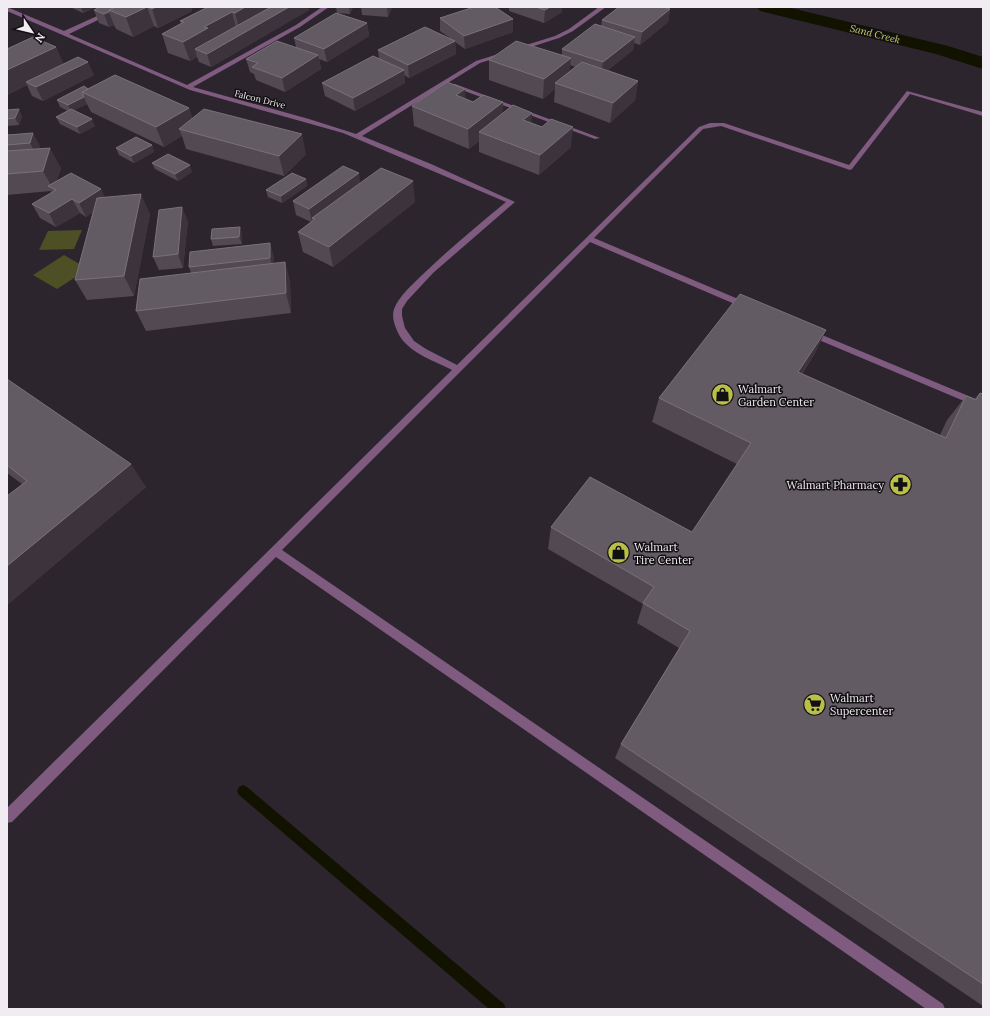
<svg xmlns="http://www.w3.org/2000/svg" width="990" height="1016" font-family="Lora,serif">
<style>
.green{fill:#4d5025}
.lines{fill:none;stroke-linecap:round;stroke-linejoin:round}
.stream{fill:#111200;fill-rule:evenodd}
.canal{fill:#111200;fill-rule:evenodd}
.minor{fill:#7e5b7f;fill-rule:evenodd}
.wall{fill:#524952;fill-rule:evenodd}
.shaded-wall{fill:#3c333c}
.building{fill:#635b63;stroke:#79727a}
.labels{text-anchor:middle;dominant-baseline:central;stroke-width:3;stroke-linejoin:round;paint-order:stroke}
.far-street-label{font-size:9px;fill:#f1ecf2;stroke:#131014}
.far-water-label{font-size:10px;font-style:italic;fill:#c5cb65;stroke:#131014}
.poi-label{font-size:11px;fill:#f1ecf2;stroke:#131014;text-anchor:start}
</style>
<rect width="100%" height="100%" fill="#2d252e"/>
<g class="green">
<path d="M82,230L74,249L39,250L48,231Z"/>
<path d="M64,255L88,269L57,289L33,275Z"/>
</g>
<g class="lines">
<path class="stream" d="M243,785L247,787L504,1004L506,1009H489L239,795L237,791L239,787Z"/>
<path class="canal" d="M757,7H787L948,46L983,57V69L936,54L760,11Z"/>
<g class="minor">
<path d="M7,7L64,31L117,7H125L69,34L187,85L296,25L322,7H329L300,27L193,87L309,119L356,134L476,61L555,36L569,29L599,7H606L573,31L559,38L480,63L362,136L431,164L515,202L433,273L407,301L402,309V316L405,328L414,341L426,349L457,365L699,127L710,123H724L849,165L907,91L983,112V116L910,94L852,169L850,170L721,126L703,129L594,238L750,304V308H744L590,242L282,550L943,1004L945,1009H926L276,557L12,822L7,823V808L452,370C435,361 412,354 401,338C396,330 391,318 394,309C399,296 412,285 421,276C448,250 477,226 506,202L343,133L190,90L7,11Z"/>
<path d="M451,84H455L600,138L595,139L451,86Z"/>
<path d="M810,330L983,402V409L807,335V331Z"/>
</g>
</g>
<g class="wall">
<path d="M70,7H96L83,13Z"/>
<path d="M100,7H195L191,9L192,11L158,28L154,26L133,37L116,29L114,25L109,27L99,23L94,10Z"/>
<path d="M208,7L309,10L211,67L199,62L197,57L190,61L168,53L162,34L181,23L180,21Z"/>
<path d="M336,7H353L350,14L337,13L367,23L369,36L327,62L319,59L321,69L285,92L256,80L254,74L250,72L246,59L296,47L294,38L337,13Z"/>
<path d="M361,7H392L388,17L362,15Z"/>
<path d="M509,7H562V12L544,23L509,11Z"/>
<path d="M670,9L668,22L640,45L634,43L633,50L608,70L638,81L635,100L610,123L554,102L555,89L543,99L489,80V60L562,55V49L601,26L602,20ZM570,65L575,67L569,71Z"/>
<path d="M440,18L513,32L465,49L455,42L456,54L409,78L404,75L405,83L355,111L325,96L322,83L379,59L378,50L450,38L440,31Z"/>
<path d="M56,47L63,64L94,75L43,101L32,96L27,85L7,95V49Z"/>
<path d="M88,89L189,108L192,118L306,154L284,176L186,149L182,136L164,147L91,112L87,104L74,110L95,126L80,134L60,124L56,117L68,111L60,107L57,100Z"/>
<path d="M465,99L473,102H503V113L532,123L571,147L539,175L479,152V141L469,149L414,126L412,106Z"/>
<path d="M7,110L22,116L19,125L7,126Z"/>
<path d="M7,135L40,146L39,148L61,168L56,182L105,197L150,214L134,296L87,300L75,280L93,212L86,217L80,213L56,227L40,218L32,204L52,193L51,191L7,195Z"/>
<path d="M152,145L154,152L134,163L119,155L116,148Z"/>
<path d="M152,163L192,172L178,181L155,169Z"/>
<path d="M306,179L307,186L282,203L268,197L266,190Z"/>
<path d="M360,183L415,202L333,267L303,252L298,232L311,222L296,215L293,201Z"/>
<path d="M188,221L183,268L159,270L153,257Z"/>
<path d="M242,234V244L213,246L211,239Z"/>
<path d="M274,257V264L285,262L290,282L291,313L146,331L136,311L191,273L189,267Z"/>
<path d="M826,330L814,355L802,374L940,435L947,420L966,396L974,399L980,393L983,394V1006L615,758L621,744L679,648L637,623L643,604L548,549L551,527L692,532L737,464L652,422L659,398Z"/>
<path d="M7,379L146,487L7,605V496L22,484L7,473Z"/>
</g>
<g class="shaded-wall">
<path d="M81,7H96L83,13Z"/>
<path d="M147,7L154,26L133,37L126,17Z"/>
<path d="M156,7H195L191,9L192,11L158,28L152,9Z"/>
<path d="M245,7H282L240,32L235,13Z"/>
<path d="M289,7H308L309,10L211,67L207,54Z"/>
<path d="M349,7H353L350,14Z"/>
<path d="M387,7H392L388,17Z"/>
<path d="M550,7H562V12L544,23L545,10Z"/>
<path d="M670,9L668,22L640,45L642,32Z"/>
<path d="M109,12L114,25L109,27L104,14Z"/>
<path d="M232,12L237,31L195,49L197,57L190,61L183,42L204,27Z"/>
<path d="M513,19V32L465,49L464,36Z"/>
<path d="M367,23L369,36L327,62L324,49Z"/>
<path d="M635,37L633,50L601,76L603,62Z"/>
<path d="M455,41L456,54L409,78L408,65Z"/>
<path d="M56,47L65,67L26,82L27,85L7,95V70Z"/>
<path d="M318,55L321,69L285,92L282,78Z"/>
<path d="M571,58L569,78L555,83V89L543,99L544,79Z"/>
<path d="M88,62L94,75L43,101L36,87Z"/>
<path d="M404,70L405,83L355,111L353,98Z"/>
<path d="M638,81L635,100L610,123L613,103Z"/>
<path d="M465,89L466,108L456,95Z"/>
<path d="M84,97L87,104L71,112L68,105Z"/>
<path d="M503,102V122L479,132V141L469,149L468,129Z"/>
<path d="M189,108L196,128L179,129L182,136L164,147L156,127Z"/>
<path d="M19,109L22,116L19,125L15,118Z"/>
<path d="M532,113L531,133L523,120Z"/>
<path d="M92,119L95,126L80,134L77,127Z"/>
<path d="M573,127L571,147L539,175L540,155Z"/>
<path d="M33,133L40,146L37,156L30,143Z"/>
<path d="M302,134L306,154L284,176L279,156Z"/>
<path d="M152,145L154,152L134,163L131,156Z"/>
<path d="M50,148L61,168L54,189H53L43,171Z"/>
<path d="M190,165L192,172L178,181L175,174Z"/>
<path d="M359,173L361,186L312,218L313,222H312L309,209Z"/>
<path d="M306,179L307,186L282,203L281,196Z"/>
<path d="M413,181L415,202L333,267L329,247Z"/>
<path d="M101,189L108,203L86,217L79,203Z"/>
<path d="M141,194L150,214L134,296L124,276Z"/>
<path d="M72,199L80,213L56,227L49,213Z"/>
<path d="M182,207L188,221L183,268L178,254Z"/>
<path d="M240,227L242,234V244L239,237Z"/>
<path d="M270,243L274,257V272L270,258Z"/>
<path d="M285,262L290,282L291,313L286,293Z"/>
<path d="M826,330L814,355L786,397L798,372Z"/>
<path d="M131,464L146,487L7,605V566Z"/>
</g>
<g class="building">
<path d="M100,7H116L109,10V12L104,14L94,10Z"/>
<path d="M116,7H156L152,9L147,7L126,17L109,10Z"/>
<path d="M208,7H245L235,13L232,12L204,27L208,28L183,42L162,34L184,22L180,21Z"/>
<path d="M271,7H289L207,54L195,49Z"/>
<path d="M474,7H495L513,19L464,36L440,18Z"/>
<path d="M536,7H550L545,10Z"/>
<path d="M619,7H663L670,9L642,32L602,20Z"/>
<path d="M336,13L367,23L324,49L294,38Z"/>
<path d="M595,24L635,37L603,62L562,49Z"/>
<path d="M425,27L455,41L408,65L378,50Z"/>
<path d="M33,37L56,47L7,70V49Z"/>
<path d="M277,41L318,55L282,78L252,67L258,63L246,59Z"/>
<path d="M516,41L571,58L544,79L489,60Z"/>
<path d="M373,56L404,70L353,98L322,83Z"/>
<path d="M78,57L88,62L36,87L26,82Z"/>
<path d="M582,62L638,81L613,103L555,83Z"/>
<path d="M115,75L189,108L156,127L82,92Z"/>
<path d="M447,82L465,89L456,95L473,102L483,95L503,102L468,129L412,106Z"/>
<path d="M84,86L88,89L82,92L84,97L68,105L57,100Z"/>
<path d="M513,105L532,113L523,120L542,127L551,119L573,127L540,155L479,132Z"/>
<path d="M19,109L15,118L7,119V110Z"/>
<path d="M71,109L92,119L77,127L56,117Z"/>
<path d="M204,109L302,134L279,156L179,129Z"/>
<path d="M33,133L30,143L7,145V135Z"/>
<path d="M136,137L152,145L131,156L116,148Z"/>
<path d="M50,148L43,171L7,174V151Z"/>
<path d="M168,154L190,165L175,174L152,163Z"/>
<path d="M343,166L359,173L309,209L293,201Z"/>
<path d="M381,168L413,181L329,247L298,232L315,219L312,218Z"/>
<path d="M71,173L101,189L79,203L72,199L49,213L32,204L56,190L48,186Z"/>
<path d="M292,173L306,179L281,196L266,190Z"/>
<path d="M141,194L124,276L75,280L97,198Z"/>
<path d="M182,207L178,254L153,257L159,210Z"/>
<path d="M240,227L239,237L211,239L212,229Z"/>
<path d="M270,243V258L189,267L190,252Z"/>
<path d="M285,262L286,293L136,311L140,279Z"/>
<path d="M740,294L826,330L798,372L946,438L966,396L976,400L980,393L983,394V984L621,744L690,631L643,603L654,587L551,527L590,477L692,532L751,443L659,398Z"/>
<path d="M7,379L131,464L7,566V496L27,481L7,465Z"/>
</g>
<defs>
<symbol id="shop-disc" viewBox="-11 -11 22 22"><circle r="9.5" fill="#bac045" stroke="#131014"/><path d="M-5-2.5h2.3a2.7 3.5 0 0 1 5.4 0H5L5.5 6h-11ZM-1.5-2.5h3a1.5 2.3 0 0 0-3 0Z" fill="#111"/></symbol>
<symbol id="pharmacy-disc" viewBox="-11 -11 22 22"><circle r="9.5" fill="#bac045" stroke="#131014"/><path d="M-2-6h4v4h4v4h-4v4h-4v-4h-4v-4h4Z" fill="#111"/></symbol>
<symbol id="supermarket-disc" viewBox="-11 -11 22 22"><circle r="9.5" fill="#bac045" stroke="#131014"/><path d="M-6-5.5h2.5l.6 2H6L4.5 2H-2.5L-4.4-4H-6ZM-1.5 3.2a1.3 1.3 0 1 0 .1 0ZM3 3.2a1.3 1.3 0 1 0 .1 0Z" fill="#111"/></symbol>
</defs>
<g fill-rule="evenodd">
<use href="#shop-disc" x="710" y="382" width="25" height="25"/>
<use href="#pharmacy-disc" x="888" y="472" width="25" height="25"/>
<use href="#shop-disc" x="606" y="540" width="25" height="25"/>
<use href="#supermarket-disc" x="802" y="692" width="25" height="25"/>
</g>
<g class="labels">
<g class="far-street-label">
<text transform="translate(260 99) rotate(14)">Falcon Drive</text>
</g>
<g class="far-water-label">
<text transform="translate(875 34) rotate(14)">Sand Creek</text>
</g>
<g class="poi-label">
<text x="738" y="389">Walmart<tspan x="738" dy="13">Garden Center</tspan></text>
<text x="884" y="485" text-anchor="end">Walmart Pharmacy</text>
<text x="634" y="547">Walmart<tspan x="634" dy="13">Tire Center</tspan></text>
<text x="830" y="698">Walmart<tspan x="830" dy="13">Supercenter</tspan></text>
</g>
</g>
<rect width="990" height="1016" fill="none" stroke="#f1ecf2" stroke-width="16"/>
<g transform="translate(32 32) rotate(125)" stroke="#131014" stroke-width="3" paint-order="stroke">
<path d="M0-3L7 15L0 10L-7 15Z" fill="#f1ecf2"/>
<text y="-6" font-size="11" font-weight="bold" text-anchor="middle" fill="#f1ecf2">N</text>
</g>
</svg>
